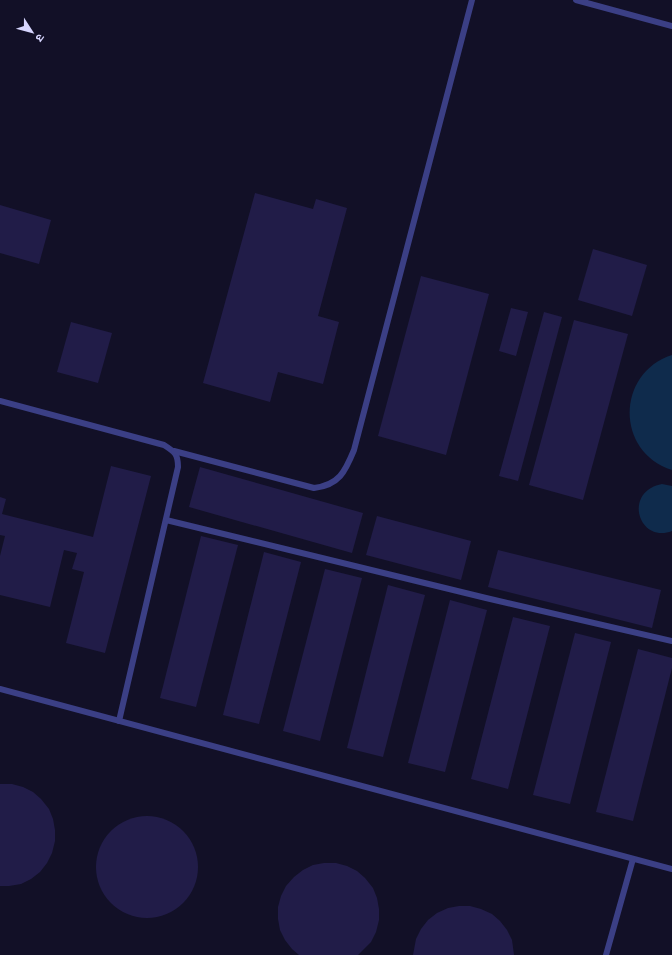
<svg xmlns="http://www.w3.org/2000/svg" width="672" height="955" font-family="Karla,'Noto Sans Devanagari',sans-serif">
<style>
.water{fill:#0f2b4c}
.building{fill:#211c48}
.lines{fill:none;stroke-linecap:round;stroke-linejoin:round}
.service{stroke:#3b3f85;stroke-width:6}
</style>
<rect width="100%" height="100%" fill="#121027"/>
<g class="water">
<path d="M672,355V470C615,452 616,373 672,355Z"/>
<path d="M662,484L672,486V531C639,544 622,492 662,484Z"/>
</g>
<g class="building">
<path d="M255,193L313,209L316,199L347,208L318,316L339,322L323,384L278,372L270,402L203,383Z"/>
<path d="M0,205L51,220L39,264L0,253Z"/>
<path d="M593,249L647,265L632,316L578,300Z"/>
<path d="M421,276L489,294L446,455L378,436Z"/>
<path d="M511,308L528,312L516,356L499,351Z"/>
<path d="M544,312L562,317L518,481L499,476Z"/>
<path d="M574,320L628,334L583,500L529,485Z"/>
<path d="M71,322L112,333L98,383L57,372Z"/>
<path d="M111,466L151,476L105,653L66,643L84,572L72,569L77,553L64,550L50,607L0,595V556L5,536L0,535V497L6,499L2,514L93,537Z"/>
<path d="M200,467L363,513L352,553L189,507Z"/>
<path d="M377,516L471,541L461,580L366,555Z"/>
<path d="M201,536L238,545L196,707L160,698Z"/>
<path d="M498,550L661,590L652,628L488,587Z"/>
<path d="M264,552L301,562L259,724L223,715Z"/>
<path d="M325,569L362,578L320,741L283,731Z"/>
<path d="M388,585L425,595L383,757L347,748Z"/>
<path d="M450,600L487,610L445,772L408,763Z"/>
<path d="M513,617L550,626L508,789L471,779Z"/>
<path d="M575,633L611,642L570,804L533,795Z"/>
<path d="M638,649L672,658V668L633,821L596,812Z"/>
<path d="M0,784H12L23,787L33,792L41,799L49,809L53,819L55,830V841L52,853L47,863L40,872L31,879L21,884L9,886H0Z"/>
<circle cx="147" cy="867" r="51"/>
<path d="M324,863H336L347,866L357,871L365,878L373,888L377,898L379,909V920L376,932L371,942L358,955H299L292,949L285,940L280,930L278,919V907L281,896L286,886L294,877L303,870L313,865Z"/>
<path d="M459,906H470L481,909L492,914L500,921L507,930L512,940L514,955H413L416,939L421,929L428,920L437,913L448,908Z"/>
</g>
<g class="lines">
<g class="service">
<path d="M576,0L672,26"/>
<path d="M0,401L164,445C175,452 178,454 178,467L119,721"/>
<path d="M174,451L314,488C339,485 345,472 354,450L472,0"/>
<path d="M166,520L486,598L672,641"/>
<path d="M0,689L672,869"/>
<path d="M606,955L633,859"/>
</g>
</g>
<g transform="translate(32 32) rotate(126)" stroke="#121027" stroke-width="3" paint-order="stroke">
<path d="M0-3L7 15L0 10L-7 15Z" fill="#d7d6ff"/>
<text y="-6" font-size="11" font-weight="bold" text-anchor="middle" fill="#d7d6ff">उ</text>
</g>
</svg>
